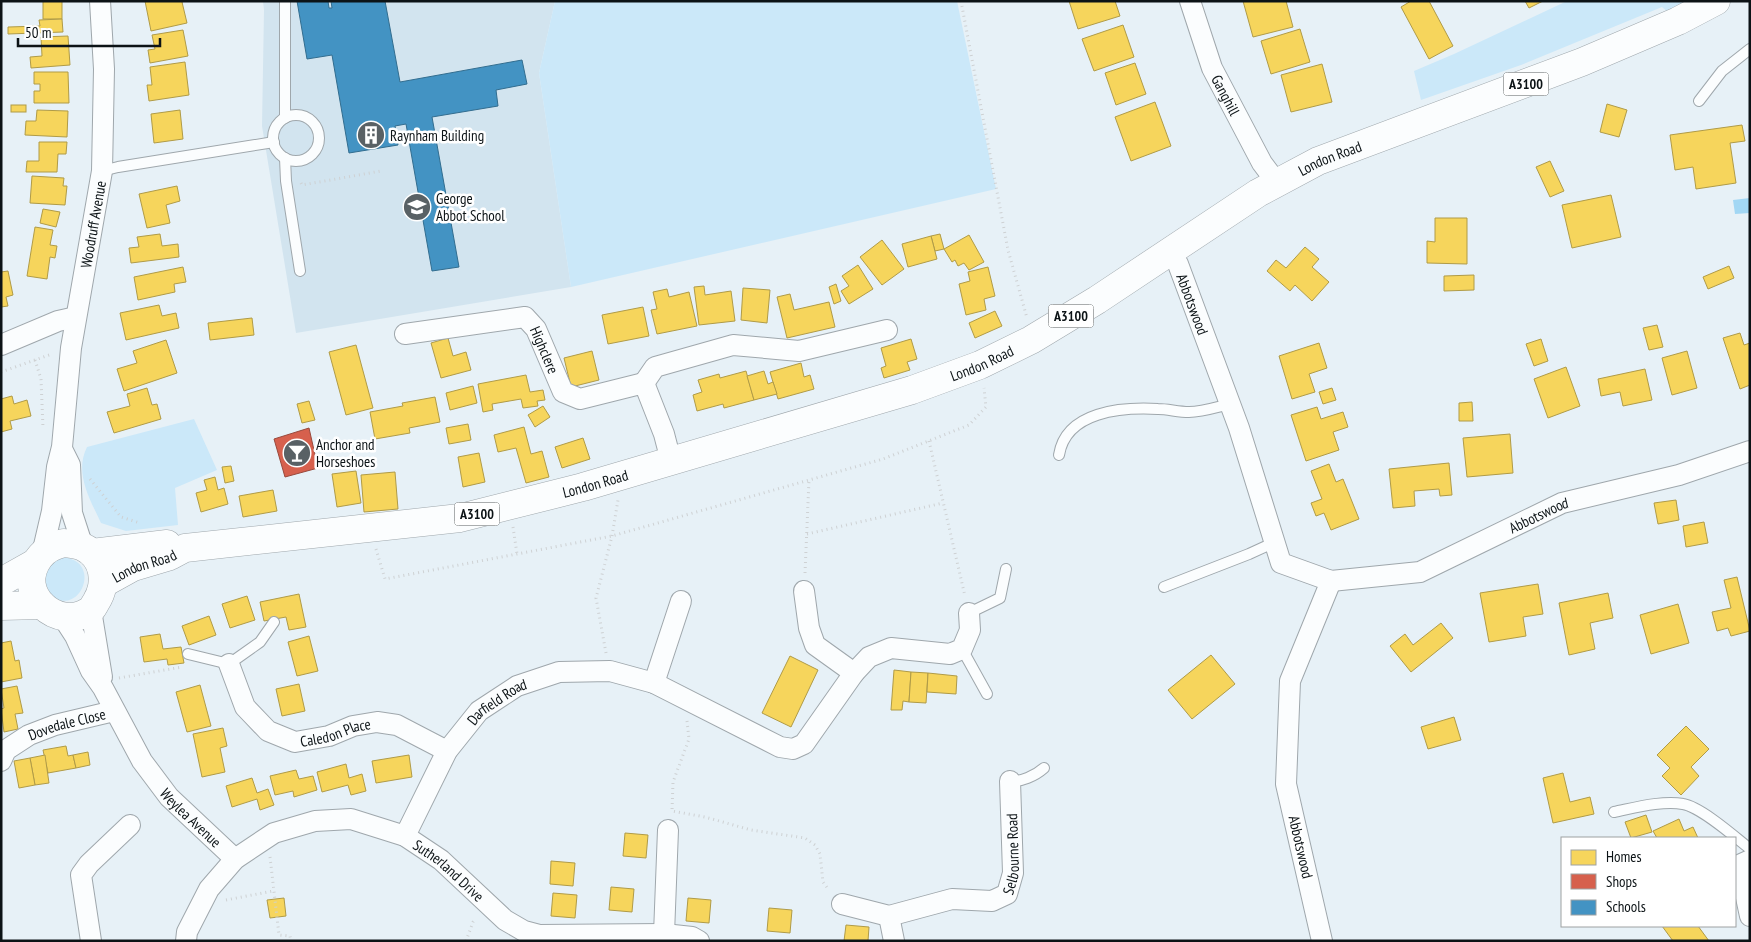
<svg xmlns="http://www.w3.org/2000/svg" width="1751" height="942" font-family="'PT Sans Narrow',sans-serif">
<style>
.built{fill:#d2e4ef}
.green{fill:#cbe8f9}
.water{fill:#a2d7f4}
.homes{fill:#f6d55c;stroke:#b09b47}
.shops{fill:#d6604d;stroke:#99493c}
.schools{fill:#4393c3;stroke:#326d8f}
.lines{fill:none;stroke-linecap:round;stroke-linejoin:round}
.service-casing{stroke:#9fa7ac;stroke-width:12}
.minor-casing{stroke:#9fa7ac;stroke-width:22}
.primary-casing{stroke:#9fa7ac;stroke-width:29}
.path{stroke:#ced1d3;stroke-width:3;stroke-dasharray:1 4;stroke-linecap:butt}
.service{stroke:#fbfdfe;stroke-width:10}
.minor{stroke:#fbfdfe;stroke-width:20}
.primary{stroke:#fbfdfe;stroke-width:28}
.labels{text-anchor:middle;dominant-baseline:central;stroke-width:5;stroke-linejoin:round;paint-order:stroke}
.shield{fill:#fff;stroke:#555a5c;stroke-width:1}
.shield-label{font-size:14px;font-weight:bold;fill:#0c1316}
.street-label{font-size:15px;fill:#0c1316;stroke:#fff}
.poi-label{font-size:15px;fill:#0c1316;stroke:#fff;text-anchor:start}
</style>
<rect width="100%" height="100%" fill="#e7f1f7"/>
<path class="built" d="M263,1H555L539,73L571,287L296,333L262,126L264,10Z"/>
<g class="green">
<path d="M555,1H957L996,189L571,287L539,73Z"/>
<path d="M1567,1H1711L1678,21L1662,7L1521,65L1421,100L1414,71L1454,54Z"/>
<path d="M194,419L217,470L175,488L178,525L126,531L101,523C90,499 74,473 87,447Z"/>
<path d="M61,557C103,559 82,616 52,597C46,593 39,575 44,568C48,564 56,560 61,557Z"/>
</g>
<path class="water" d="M1750,198V213L1735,214L1733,200Z"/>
<g class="homes">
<rect x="43" y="1" width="19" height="18"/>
<path d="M145,1H185L182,2L187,23L151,31Z"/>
<path d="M1069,1H1115L1120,16L1078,29Z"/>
<path d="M1243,1H1286L1293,27L1253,37Z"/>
<path d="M1411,1H1429L1453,46L1429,59L1401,7Z"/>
<path d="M1525,1H1543L1529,8Z"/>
<path d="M62,19L63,32L8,34V27L40,26L39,20Z"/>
<path d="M1123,25L1134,57L1094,71L1082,39Z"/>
<path d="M1300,29L1310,62L1271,74L1261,41Z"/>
<path d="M183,30L188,56L150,63L148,50L155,49L152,35Z"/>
<path d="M68,36L70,65L31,68L30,57L42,56L41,37Z"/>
<path d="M185,62L189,95L149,101L147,85H152L150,67Z"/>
<path d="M1135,63L1146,94L1116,105L1105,73Z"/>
<path d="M1322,64L1332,102L1291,112L1281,75Z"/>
<path d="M34,72H68L69,103H34V91H40V84H34Z"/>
<path d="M1155,102L1171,146L1131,161L1115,117Z"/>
<path d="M1607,104L1627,110L1619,137L1600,132Z"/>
<rect x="11" y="105" width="15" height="7"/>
<path d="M37,110L68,111L67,137L25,135L26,121H36Z"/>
<path d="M180,110L183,139L154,143L151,114Z"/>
<path d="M1742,125L1745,141L1730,143L1736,183L1696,189L1693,167L1675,170L1670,135Z"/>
<path d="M39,142H67L66,154H58L57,172H26L27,161H39Z"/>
<path d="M1550,161L1564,191L1550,197L1536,167Z"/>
<path d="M32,176L64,178L63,186H67L65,205L30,203Z"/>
<path d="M177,186L180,201L166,205L170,223L147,228L139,194Z"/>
<path d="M1611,195L1621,237L1572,248L1562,205Z"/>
<path d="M43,209L60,212L56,227L40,223Z"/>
<path d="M1435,218H1467V264L1427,263V241L1435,242Z"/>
<path d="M35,227L53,230L50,245L57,246L55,258L50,257L47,279L27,276Z"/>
<path d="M160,234L162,246L178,244L179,257L131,263L129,248L139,247L137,237Z"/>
<path d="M940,234L944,249L935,251L931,236Z"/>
<path d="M969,235L984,262L969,270L964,263L958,266L955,260L952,262L944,249Z"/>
<path d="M931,236L937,259L908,267L902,244Z"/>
<path d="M882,240L904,269L882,285L860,257Z"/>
<path d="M1305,247L1319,259L1312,267L1329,282L1312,301L1295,285L1290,291L1267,271L1276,260L1286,268Z"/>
<path d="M858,265L873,289L849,304L841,291L849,286L842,276Z"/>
<path d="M1729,266L1734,278L1708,289L1703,277Z"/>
<path d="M183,267L186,282L174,284L175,292L138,300L134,277Z"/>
<path d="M988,267L995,296L984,299L986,310L966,315L959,284L970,281L968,272Z"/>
<path d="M8,271L13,295L6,297L8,306L1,307V272Z"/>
<path d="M1474,275V290L1444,291V276Z"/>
<path d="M836,284L841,301L834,304L829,287Z"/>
<path d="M704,286L705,295L731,291L735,321L699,325L694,287Z"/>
<path d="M743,288L770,290L767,323L741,320Z"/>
<path d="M667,289L669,297L689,292L697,326L657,334L651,310L657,309L653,292Z"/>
<path d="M790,294L794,310L829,302L835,327L787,338L777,297Z"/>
<path d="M159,305L162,316L176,313L179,328L126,340L120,313Z"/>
<path d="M643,307L649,336L608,344L602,315Z"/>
<path d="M995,311L1002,326L975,338L969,323Z"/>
<path d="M252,318L254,335L210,340L208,323Z"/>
<path d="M1657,325L1663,347L1649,350L1643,328Z"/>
<path d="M1740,333L1744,345L1750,343V385L1740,389L1723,338Z"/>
<path d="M448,338L453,356L466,352L471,370L441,378L431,343Z"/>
<path d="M911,339L917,359L907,362L910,370L884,378L881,368L886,366L881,348Z"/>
<path d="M1541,339L1548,361L1534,366L1526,344Z"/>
<path d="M166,340L177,373L124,391L117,369L137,363L133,351Z"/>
<path d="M1319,343L1327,368L1309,374L1315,392L1292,399L1279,356Z"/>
<path d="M356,345L373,408L346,415L329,352Z"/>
<path d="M592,351L599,380L571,387L564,358Z"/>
<path d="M1687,351L1697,388L1672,395L1662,358Z"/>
<path d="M801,363L804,377L810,375L814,389L778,399L770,372Z"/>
<path d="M1566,367L1580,406L1548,418L1534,379Z"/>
<path d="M1645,369L1652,400L1623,406L1620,392L1601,396L1598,379Z"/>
<path d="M746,371L754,400L724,408L723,404L697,411L693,395L702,392L698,380L719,374L720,378Z"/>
<path d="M764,371L768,384L773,382L777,394L754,400L747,376Z"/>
<path d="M526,375L530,392L543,390L545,400L537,401L538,406L523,408L521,399L492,404L493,410L483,412L478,384Z"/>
<path d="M473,386L477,403L450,410L446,393Z"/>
<path d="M147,388L152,405L157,404L161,419L114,433L107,412L130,406L127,394Z"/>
<path d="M1332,388L1336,400L1323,404L1319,392Z"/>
<path d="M12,396L14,404L27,400L31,416L10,421L12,429L1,432V399Z"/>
<path d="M435,397L440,422L409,428L410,433L375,439L370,412L403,406L402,403Z"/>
<path d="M309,401L315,420L302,423L297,404Z"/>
<path d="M1472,402L1473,421H1459V403Z"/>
<path d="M543,406L550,417L535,427L528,415Z"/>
<path d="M1317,407L1321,419L1343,412L1348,427L1333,432L1339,450L1306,461L1291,415Z"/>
<path d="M468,424L471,440L449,444L446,428Z"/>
<path d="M524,427L531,454L542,451L549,477L526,483L516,448L498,452L494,435Z"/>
<path d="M1510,434L1513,473L1467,477L1463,438Z"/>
<path d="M583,438L590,459L562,468L555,447Z"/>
<path d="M479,453L485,482L463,487L458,457Z"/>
<path d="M1449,463L1452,495L1440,496L1439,489L1414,491L1415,506L1393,508L1389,469Z"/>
<path d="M1329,464L1336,482L1343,479L1359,519L1331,530L1324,513L1316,516L1311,503L1322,499L1311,471Z"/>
<path d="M231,466L234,481L225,483L222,467Z"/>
<path d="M356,471L361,503L337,507L332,474Z"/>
<path d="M395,472L398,509L364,512L361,475Z"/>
<path d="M215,477L218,490L224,488L228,504L201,512L196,493L207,490L204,480Z"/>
<path d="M273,490L277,511L243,517L239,496Z"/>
<path d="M1676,500L1679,520L1658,524L1654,503Z"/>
<path d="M1704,522L1708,543L1686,547L1683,526Z"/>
<path d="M1737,577L1750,631L1731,636L1728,628L1717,631L1712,612L1731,608L1724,580Z"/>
<path d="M1538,584L1543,614L1523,617L1526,636L1489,642L1480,593Z"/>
<path d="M1608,593L1613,618L1590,623L1595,649L1569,655L1559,603Z"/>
<path d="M299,594L306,627L289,630L286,617L264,621L260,602Z"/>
<path d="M247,596L255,620L230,628L222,604Z"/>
<path d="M1678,604L1689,643L1651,654L1640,615Z"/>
<path d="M209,616L216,635L189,645L182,626Z"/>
<path d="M1441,623L1453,638L1411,672L1390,646L1405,634L1413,645Z"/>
<path d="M160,634L163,649L181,647L184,663L168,665L167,659L144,662L140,637Z"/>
<path d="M309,636L318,671L297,676L288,642Z"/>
<path d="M11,641L15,661L19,660L22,678L1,682V643Z"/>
<path d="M1211,655L1235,684L1192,719L1168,690Z"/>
<path d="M790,656L818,670L791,727L762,713Z"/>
<path d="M894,670L911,672L909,702L903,701L902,710H891Z"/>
<path d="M911,672L928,673L926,703L909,702Z"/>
<path d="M928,673L957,676L956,694L927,692Z"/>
<path d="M299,684L305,711L282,716L276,689Z"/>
<path d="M200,685L211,726L187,732L176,692Z"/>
<path d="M17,686L23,713L15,714L18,729L4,732L1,709L4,708L1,689Z"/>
<path d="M1454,717L1461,740L1428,749L1421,727Z"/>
<path d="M1686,726L1709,749L1691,767L1699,776L1681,795L1662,776L1670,768L1657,755Z"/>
<path d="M223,728L227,746L220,748L225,772L202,777L193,734Z"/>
<path d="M66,746L68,756L73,755L76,768L48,773L43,750Z"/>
<path d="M88,752L90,765L76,768L73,755Z"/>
<path d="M45,755L49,783L35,785L30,758Z"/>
<path d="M409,755L412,777L376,783L372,761Z"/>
<path d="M30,758L35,785L19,788L14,761Z"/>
<path d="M346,764L349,778L362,774L366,791L351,795L348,785L322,792L317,772Z"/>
<path d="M296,770L299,779L313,776L317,790L294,797L293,791L275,795L270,776Z"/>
<path d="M1563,773L1570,802L1590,797L1594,814L1553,823L1543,778Z"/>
<path d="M252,778L257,793L268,789L274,805L260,810L257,799L232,807L226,786Z"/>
<path d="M1646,815L1652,832L1631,838L1625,822Z"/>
<path d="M1679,819L1684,831L1693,827L1698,838H1657L1653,831Z"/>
<path d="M625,833L648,835L646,858L623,856Z"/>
<path d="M551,861L575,863L573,886L550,884Z"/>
<path d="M611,887L634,889L632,912L609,910Z"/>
<path d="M553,893L577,895L575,918L551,916Z"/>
<path d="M284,898L286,916L270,918L267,900Z"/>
<path d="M688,898L711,900L709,923L686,921Z"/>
<path d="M769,908L792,910L790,933L767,931Z"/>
<path d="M846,925L869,927L868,941H844Z"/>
<path d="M1662,926H1698L1709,941H1673Z"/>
</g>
<path class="shops" d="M309,428L318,468L285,477L274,439Z"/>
<path class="schools" d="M297,1H328L329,8H332L331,1H385L400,82L522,60L527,84L496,90L498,106L432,117L459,267L432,271L406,124L395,126L398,145L349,153L332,55L307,59Z"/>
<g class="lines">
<defs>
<g id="service">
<path d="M1699,101L1722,71L1750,49"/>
<circle cx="296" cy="138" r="23"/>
<path d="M285,118V1"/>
<path d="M285,158L286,181L300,271"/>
<path d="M102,171L118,167L274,142"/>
<path d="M1059,455C1066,411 1122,407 1158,409C1168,409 1178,412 1189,412C1202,412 1217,407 1230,404"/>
<path d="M1164,587L1249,554L1275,542"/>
<path d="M969,613L1000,598L1006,569"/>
<path d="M962,649L987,694"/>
<path d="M188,654L229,664L260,642L274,622"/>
<path d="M1010,781C1021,782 1035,776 1044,768"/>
<path d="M1614,812C1634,808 1663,800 1683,804C1701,807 1735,837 1750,849"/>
</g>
<g id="minor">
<path id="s1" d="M1190,1L1212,68L1262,163L1277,183"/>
<path id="s2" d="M1170,251L1178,264L1239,428L1281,563L1331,581L1420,572L1562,503L1679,475L1750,451"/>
<path id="s3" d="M405,334L525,317L536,329L563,392L580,399L644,383L664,434L671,461"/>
<path d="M1,345L58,321L76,317"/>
<path d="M644,383L655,367L733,345L799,351L887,330"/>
<path d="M62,449L70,465L72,513L83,547"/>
<path id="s4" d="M42,554L52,511L57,467L62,447L71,348L102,171L104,69L100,1"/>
<path d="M804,591L809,628L815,645L854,673"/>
<path d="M91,610L102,677"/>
<path id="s5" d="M62,616L75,636L91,671L103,688L142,761L169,797L235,859"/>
<path id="s6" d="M229,664L245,707L268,731L295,742L329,736L353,726L377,722L397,725L447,751"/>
<path d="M654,683L681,601"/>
<path id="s7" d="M1,761L6,750L29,735L55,725L114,711"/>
<path id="s8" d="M405,836L447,751L479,711L517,686L559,672L610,671L654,683L780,747L793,749L804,744L854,673L869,657L891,648L950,654L962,649L970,630L969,613"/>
<path d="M1750,860L1739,865L1750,916"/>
<path id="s9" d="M842,904L889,916L952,899L992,901L1007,894L1013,873L1010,781"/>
<path d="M889,916L894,941"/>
<path d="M664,934L668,830"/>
<path d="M91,941L81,875L89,864L130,825"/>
<path id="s10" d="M186,941L187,932L209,889L235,859L274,833L315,821L351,819L405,836L441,860L505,920L524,931L539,935L664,934L692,937L699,941"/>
<path d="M1322,941L1286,784L1290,681L1331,581"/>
</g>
<g id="primary">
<path d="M64,543C70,544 77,544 83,547C104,557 108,583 96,602C94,605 93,609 89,611C59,632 13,594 39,558C45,550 54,545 64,543Z"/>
<path d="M92,553L167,544"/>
<path d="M1,582L35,563"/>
<path id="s11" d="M104,583L133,567L170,556L185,548L460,518L583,487L912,390L980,365L1031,340L1097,300L1258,193L1318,161L1582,62L1678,21L1716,1"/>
<path d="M1,606L42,605"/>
</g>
</defs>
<use href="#service" class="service-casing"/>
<use href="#minor" class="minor-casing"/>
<use href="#primary" class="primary-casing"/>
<g class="path">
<path d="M961,1L1008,250L1027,318"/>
<path d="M301,183L302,185L381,171"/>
<path d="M35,360L41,379L43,428"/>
<path d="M1,372L52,354"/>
<path d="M929,441L965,596"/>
<path d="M90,479L121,517L140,523"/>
<path d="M513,527L517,554"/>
<path d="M807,534L943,503"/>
<path d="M376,549L385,579L612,536L883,459L969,425L986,407L984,388"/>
<path d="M805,573L809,480"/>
<path d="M606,653L596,598L612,536L618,500"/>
<path d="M119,678L182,667"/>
<path d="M687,721L689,739L673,782L672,811L705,817L751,830L805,838L815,845L820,854L823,882L829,890"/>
<path d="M270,857L279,935L290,936L291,941"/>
<path d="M226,900L273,891"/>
<path d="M466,941L473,922L476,919"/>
</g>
<use href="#service" class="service"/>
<use href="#minor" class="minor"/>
<use href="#primary" class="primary"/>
</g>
<defs>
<symbol id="building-disc" viewBox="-11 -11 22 22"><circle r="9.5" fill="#596165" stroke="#fff"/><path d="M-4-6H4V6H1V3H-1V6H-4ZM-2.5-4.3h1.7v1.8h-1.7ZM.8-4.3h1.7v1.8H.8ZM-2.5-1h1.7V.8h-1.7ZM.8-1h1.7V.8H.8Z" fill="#fff"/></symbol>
<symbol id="school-disc" viewBox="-11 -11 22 22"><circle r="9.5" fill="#596165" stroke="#fff"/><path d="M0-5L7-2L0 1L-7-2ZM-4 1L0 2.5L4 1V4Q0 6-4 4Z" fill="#fff"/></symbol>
<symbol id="bar-disc" viewBox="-11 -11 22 22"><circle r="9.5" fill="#596165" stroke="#fff"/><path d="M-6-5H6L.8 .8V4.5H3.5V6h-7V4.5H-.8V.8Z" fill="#fff"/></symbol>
</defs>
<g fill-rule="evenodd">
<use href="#building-disc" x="355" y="119" width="32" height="32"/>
<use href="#school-disc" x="401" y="191" width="32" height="32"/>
<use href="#bar-disc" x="281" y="437" width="32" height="32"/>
</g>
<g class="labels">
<g class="shield">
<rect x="1503.5" y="72.5" width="45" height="23" rx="4"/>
<rect x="1048.5" y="304.5" width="45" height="23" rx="4"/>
<rect x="454.5" y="502.5" width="45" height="23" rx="4"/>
</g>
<g class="shield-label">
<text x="1526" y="84">A3100</text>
<text x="1071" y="316">A3100</text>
<text x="477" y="514">A3100</text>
</g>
<g class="street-label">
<text stroke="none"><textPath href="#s1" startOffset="101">Ganghill</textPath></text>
<text stroke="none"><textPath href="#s11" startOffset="1315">London Road</textPath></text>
<text stroke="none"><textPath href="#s4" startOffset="334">Woodruff Avenue</textPath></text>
<text stroke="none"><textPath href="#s2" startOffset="58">Abbotswood</textPath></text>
<text stroke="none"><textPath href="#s3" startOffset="160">Highclere</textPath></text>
<text stroke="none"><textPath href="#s11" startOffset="910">London Road</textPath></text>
<text stroke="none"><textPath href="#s11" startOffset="505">London Road</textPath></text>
<text stroke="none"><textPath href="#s2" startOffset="606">Abbotswood</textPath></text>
<text stroke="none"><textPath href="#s11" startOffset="44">London Road</textPath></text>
<text stroke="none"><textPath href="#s8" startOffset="166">Darfield Road</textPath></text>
<text stroke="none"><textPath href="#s7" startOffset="79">Dovedale Close</textPath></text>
<text stroke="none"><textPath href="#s6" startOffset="150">Caledon Place</textPath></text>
<text stroke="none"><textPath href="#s5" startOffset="241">Weylea Avenue</textPath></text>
<text transform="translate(1301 847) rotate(77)">Abbotswood</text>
<text stroke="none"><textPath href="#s9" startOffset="211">Selbourne Road</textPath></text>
<text stroke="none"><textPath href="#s10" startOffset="335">Sutherland Drive</textPath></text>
</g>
<g class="poi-label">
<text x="390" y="135">Raynham Building</text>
<text x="436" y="198">George<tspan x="436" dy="17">Abbot School</tspan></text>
<text x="316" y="444">Anchor and<tspan x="316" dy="17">Horseshoes</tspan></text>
</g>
</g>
<rect width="1751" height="942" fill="none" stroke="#0c1316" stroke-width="5"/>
<rect x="1561" y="837" width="175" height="90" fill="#ffffff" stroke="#9ea1a2"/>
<rect x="1571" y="850" width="25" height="15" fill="#f6d55c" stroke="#9ea1a2"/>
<text x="1606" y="862" font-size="15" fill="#0c1316">Homes</text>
<rect x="1571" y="874" width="25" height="15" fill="#d6604d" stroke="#9ea1a2"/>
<text x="1606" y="887" font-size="15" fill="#0c1316">Shops</text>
<rect x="1571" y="900" width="25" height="15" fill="#4393c3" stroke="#9ea1a2"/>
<text x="1606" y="912" font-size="15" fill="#0c1316">Schools</text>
<path d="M18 38v8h142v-8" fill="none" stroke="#0c1316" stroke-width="2.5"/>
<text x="25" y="38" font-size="15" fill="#0c1316" stroke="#ffffff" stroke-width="4" paint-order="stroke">50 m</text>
</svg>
